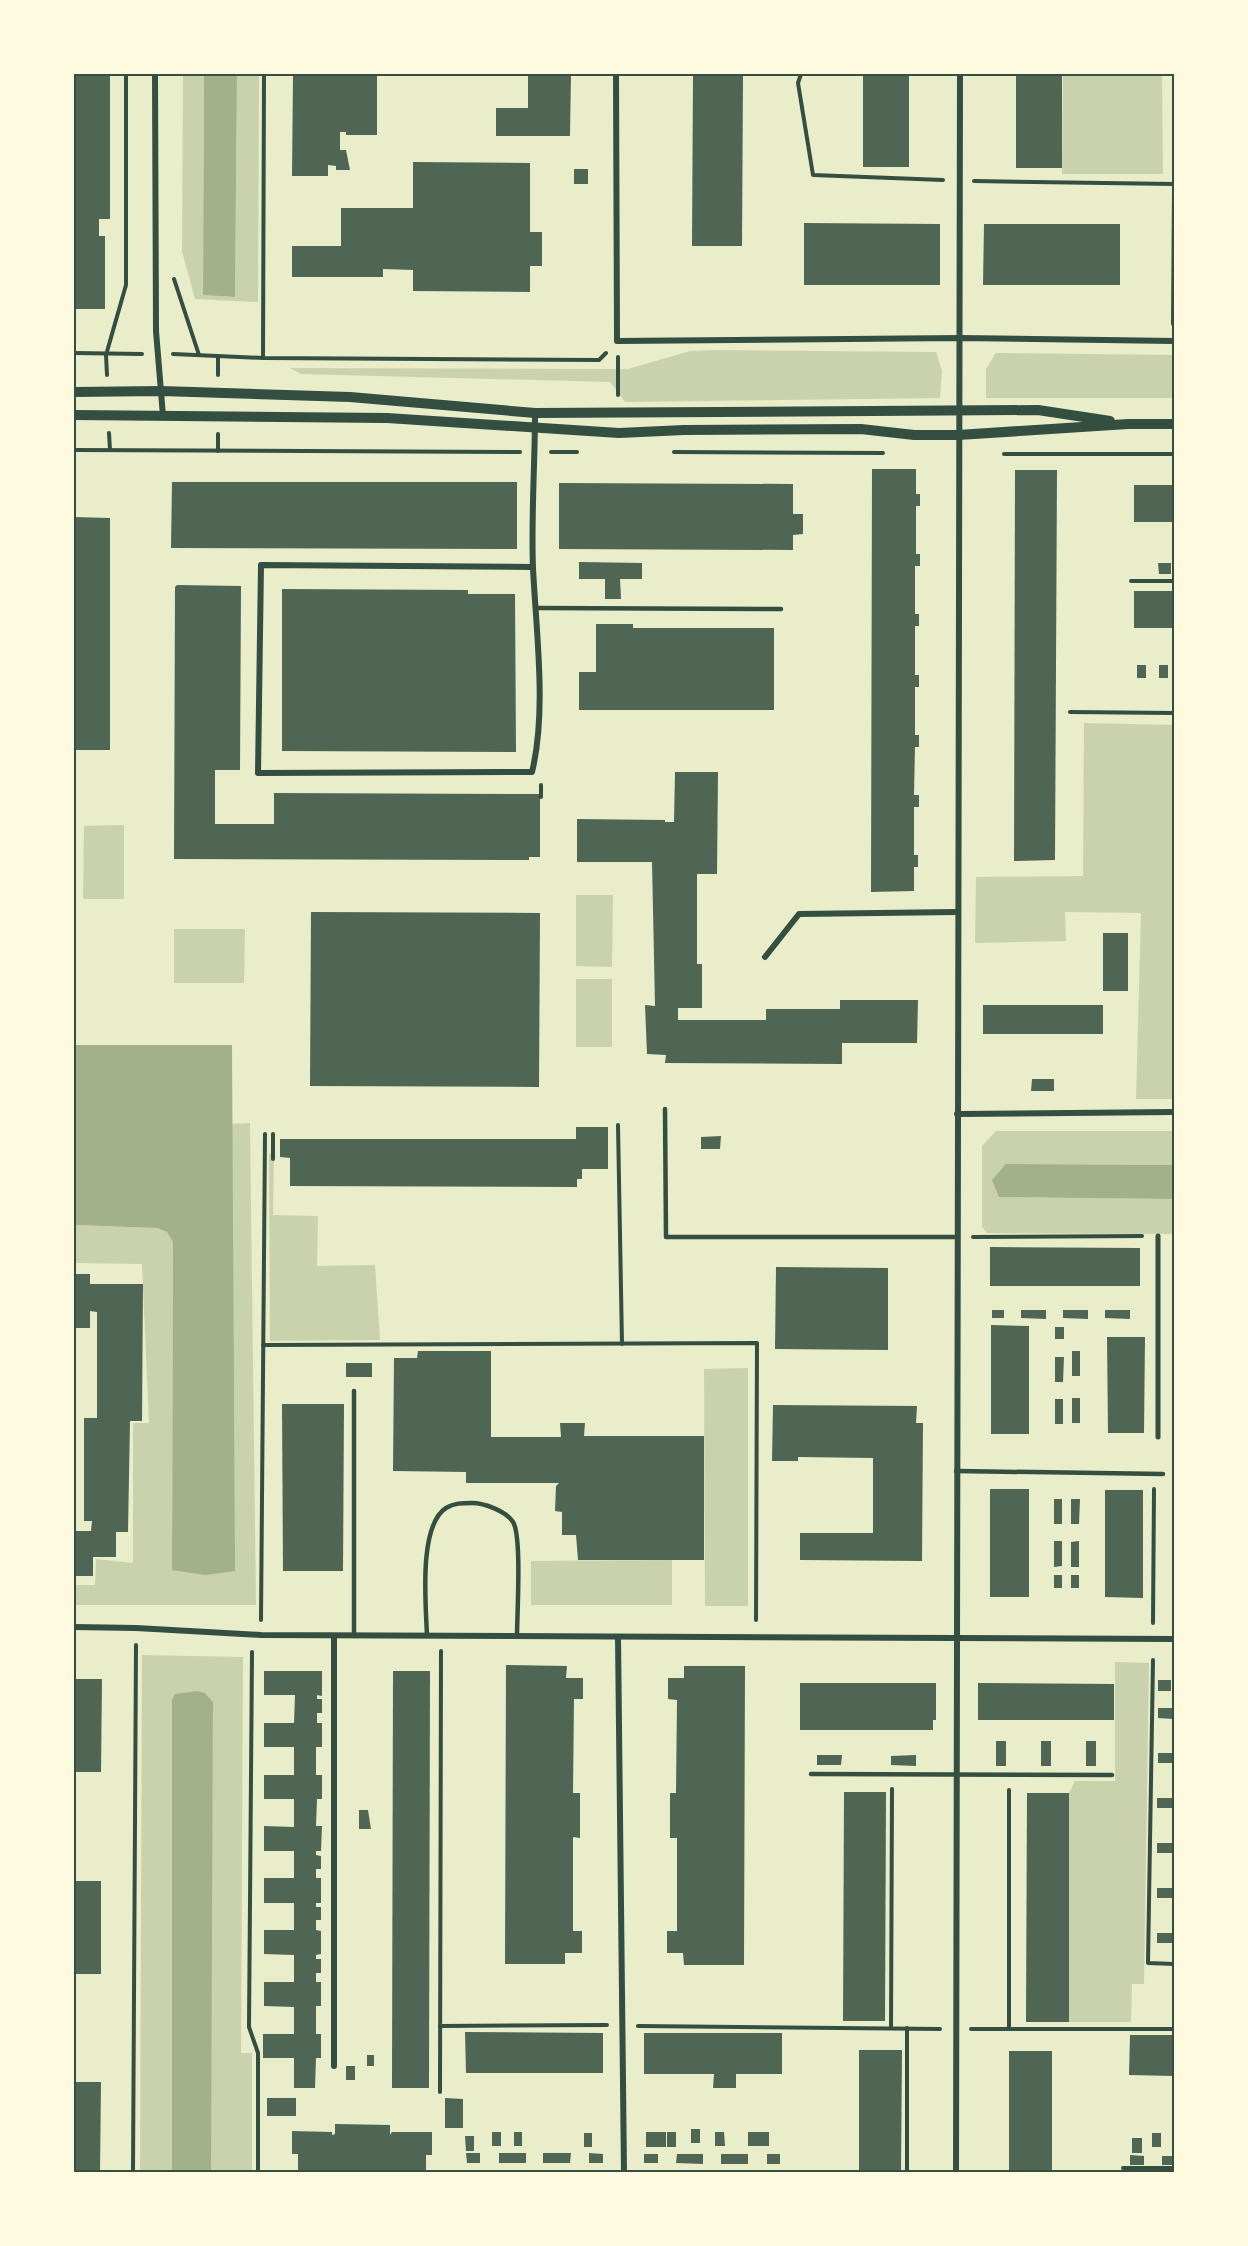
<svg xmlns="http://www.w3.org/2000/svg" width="1248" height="2246" font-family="'Titillium Web',sans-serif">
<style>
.green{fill:#cad2ad}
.water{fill:#a3b18a}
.building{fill:#4f6655}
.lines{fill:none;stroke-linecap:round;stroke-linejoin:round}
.path{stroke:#344e41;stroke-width:4}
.service{stroke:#344e41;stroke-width:4.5}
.pedestrian{stroke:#344e41;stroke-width:5}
.minor{stroke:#344e41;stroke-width:6}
.tertiary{stroke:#344e41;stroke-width:10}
.neatline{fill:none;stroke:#344e41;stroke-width:2}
</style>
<rect width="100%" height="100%" fill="#e9edc9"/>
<g class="green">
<path d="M183,74H204L203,295L235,297L237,74H259L258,302L195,299L182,251Z"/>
<path d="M1063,74H1162L1163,174H1062Z"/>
<path d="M715,350L936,352L942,371L940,398L625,402L610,382L301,374L290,368L628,369L690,351Z"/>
<path d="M996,353L1174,355V398H986V369Z"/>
<path d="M1084,723L1174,725V1099H1136L1141,913L1065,912L1066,941L975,943L976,877L1083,876Z"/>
<path d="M124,825V899H83L84,826Z"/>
<path d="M576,895H613L612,967L576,966Z"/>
<path d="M174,929H245L244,983H174Z"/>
<rect x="576" y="979" width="36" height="68"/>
<path d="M250,1123L256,1605H74V1585H95L96,1559L133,1563V1423H149L142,1264L74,1263V1225L157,1228L167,1232L173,1242L172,1569L230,1124Z"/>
<path d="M996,1131H1174V1165L1006,1164L999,1197L1174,1199V1234L987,1233L982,1227V1146Z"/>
<path d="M274,1153L273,1215L318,1216L317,1266L375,1265L380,1340L270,1341L269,1154Z"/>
<path d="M748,1368V1606H705L704,1369Z"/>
<path d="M672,1560V1605H531V1561Z"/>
<path d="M142,1655L243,1657L241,2053H252V2172H210L213,1702L205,1693L172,1700V2172H140Z"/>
<path d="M1115,1662L1149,1663L1144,1984H1132L1131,2022H1069V1793L1075,1781H1115Z"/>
</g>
<g class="water">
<path d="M204,74H237L235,297L203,295Z"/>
<path d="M74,1045H232L235,1571L205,1575L172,1570L173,1242L167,1232L157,1228L74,1225Z"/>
<path d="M1006,1164L1174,1165V1199L999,1197L992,1180Z"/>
<path d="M197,1691L205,1693L213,1702L211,2172H172V1700L175,1694Z"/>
</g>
<g class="building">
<path d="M74,74H110V219H99V236H105V309H75Z"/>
<path d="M293,74H377V135H346V132H340V150H346L350,170H336V166L328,165V176H292Z"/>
<path d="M528,74H571L570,136H496V108H528Z"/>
<path d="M693,74H743L742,246H692Z"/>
<rect x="863" y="74" width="46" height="93"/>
<rect x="1016" y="74" width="46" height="94"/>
<path d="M413,162L530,163V232H542V266H530V292L413,291V270L383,269V277H292V246H341V208H413Z"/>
<rect x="574" y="169" width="14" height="15"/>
<path d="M804,223L940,224V285H804Z"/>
<path d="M984,224H1120V285H983Z"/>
<path d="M872,469H916V494H920V506H916V554H920V566H915V614H919V626H915V675H919V687H915V735H919V747H915L914,795H919V807H914V855H918V867H914V891L871,892Z"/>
<path d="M1015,470H1057L1055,860L1014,861Z"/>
<path d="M172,482H517V549L171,548Z"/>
<path d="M559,483L793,484V514H803V534L793,535V550L559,549Z"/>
<rect x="1134" y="485" width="40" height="37"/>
<path d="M74,517L110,518V750H74Z"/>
<path d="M579,562L642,563V579H620L621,599H605V579H579Z"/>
<path d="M1158,563H1171V574H1159Z"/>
<path d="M177,585L241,586L240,770H215V824H274V793L540,794V857H529V860L174,859L175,587Z"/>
<path d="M282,589L468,590V594H515L516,752L282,751Z"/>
<rect x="1134" y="591" width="40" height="37"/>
<path d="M596,624H633V628H774V710H579V672H596Z"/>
<rect x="1137" y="665" width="9" height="13"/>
<rect x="1159" y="665" width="9" height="13"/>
<path d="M675,772H718L717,874H697V964H702V1008H678V1020H766V1009H840V1000H918L917,1043H842V1064L665,1063L666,1055L647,1054L645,1005L655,1006L652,862H577V819L665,820V822H674Z"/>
<path d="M311,912L540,913L539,1087L310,1086Z"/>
<rect x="1103" y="933" width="25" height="58"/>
<rect x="983" y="1005" width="120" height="29"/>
<path d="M1032,1079H1054V1091H1031Z"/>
<path d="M576,1127H608V1169H582V1179H577V1187L290,1186V1158L280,1157V1139H576Z"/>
<path d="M721,1136L720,1149H701V1137Z"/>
<path d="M990,1247L1140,1248V1286H990Z"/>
<path d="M776,1267L888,1268V1350L775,1349Z"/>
<path d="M74,1274H90V1284H143L142,1421H130L128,1532H116V1557H93V1576H74V1531H91L92,1521H84V1418H97V1312L90,1311V1328H74Z"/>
<rect x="992" y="1310" width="12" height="8"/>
<path d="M1021,1310H1046V1319L1021,1318Z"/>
<path d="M1063,1310H1088V1319L1063,1318Z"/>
<path d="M1105,1310H1130V1319L1105,1318Z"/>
<path d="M991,1325L1029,1326V1434H991Z"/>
<rect x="1055" y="1327" width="9" height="12"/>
<path d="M1107,1337H1145L1144,1433H1108Z"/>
<path d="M418,1351H491V1437H561L560,1423H585L584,1436H704V1560H578L576,1535H562V1512L555,1511L556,1486L559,1483H466V1472L393,1471L394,1358H417Z"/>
<rect x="1072" y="1351" width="8" height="25"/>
<path d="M1055,1357H1064L1063,1382H1055Z"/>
<rect x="346" y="1363" width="26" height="14"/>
<rect x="1072" y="1398" width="8" height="25"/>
<rect x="1055" y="1399" width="8" height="25"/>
<path d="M282,1404H344L343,1571H283Z"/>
<path d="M773,1405L917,1406L916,1423H923L922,1561L800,1560V1533H873V1458L798,1457V1461H772Z"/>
<rect x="990" y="1489" width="39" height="108"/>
<path d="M1105,1490H1143V1598L1105,1597Z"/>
<rect x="1054" y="1499" width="8" height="25"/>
<path d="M1071,1499H1080L1079,1524H1071Z"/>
<path d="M1054,1541H1062V1566L1054,1567Z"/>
<path d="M1079,1541V1567H1071V1542Z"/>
<rect x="1054" y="1575" width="8" height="13"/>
<rect x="1071" y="1575" width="8" height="13"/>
<path d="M506,1665L567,1666L566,1678H583V1699H574L573,1793H580V1838L573,1837V1931H582V1953H565V1964H505Z"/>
<path d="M684,1666H745L744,1965H684L683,1953H667V1931H677V1838H670V1793H676L677,1700L668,1699V1678H684Z"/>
<path d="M264,1671H322V1696L317,1695V1699H322V1713H317V1723H322V1747H316V1775H322V1799H317L316,1826H322L321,1851H316V1855L321,1856V1869H316V1878H321V1903H316V1907H321V1920H316V1930L321,1931V1954L316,1955V1959H321V1973H316V1982H321V2006H316V2034H321V2058H316L315,2088H294V2058H263V2034H294V2007L264,2006V1982H294V1955L264,1954V1930H294V1903H264V1878H294V1851H264V1826L294,1827V1799H264V1775H294V1747H264V1723H294L295,1695H264Z"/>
<path d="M393,1671H430L429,2088H392Z"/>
<path d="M74,1679H102L101,1772H74Z"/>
<rect x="1158" y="1680" width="13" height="11"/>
<path d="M800,1683H936V1720H933V1730H800Z"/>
<path d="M978,1683L1114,1684V1720H978Z"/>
<path d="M1158,1708H1174V1719L1158,1718Z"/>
<rect x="996" y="1741" width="10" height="25"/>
<rect x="1041" y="1741" width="10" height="25"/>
<rect x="1086" y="1741" width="10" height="25"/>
<rect x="1158" y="1753" width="16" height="10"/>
<path d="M817,1755H842L841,1765H817Z"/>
<path d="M916,1755V1766L891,1765V1756Z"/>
<path d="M844,1792H886L885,2021H843Z"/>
<path d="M1027,1793H1069V2022H1026Z"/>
<rect x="1157" y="1798" width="17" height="10"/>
<path d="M359,1810H368L371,1829H359Z"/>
<rect x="1157" y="1843" width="17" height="10"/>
<rect x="74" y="1881" width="27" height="93"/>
<rect x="1157" y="1888" width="17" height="10"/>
<rect x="1157" y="1933" width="17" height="10"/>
<path d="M465,2032L603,2033V2073H466Z"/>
<path d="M644,2033H782V2074H736V2088H713L714,2074H644Z"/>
<path d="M1130,2035H1174V2076L1129,2075Z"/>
<path d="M859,2050H902L901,2172H859Z"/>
<rect x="1009" y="2051" width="43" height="121"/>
<rect x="367" y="2055" width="7" height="11"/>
<rect x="346" y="2066" width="9" height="14"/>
<path d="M74,2082H101L100,2172H74Z"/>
<rect x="267" y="2098" width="29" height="18"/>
<path d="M445,2098L463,2099V2128H445Z"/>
<path d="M335,2124L390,2125V2135L392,2132H432V2155H426V2172H298V2154H292V2131L332,2132V2135L335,2134Z"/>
<rect x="691" y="2129" width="9" height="14"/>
<rect x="492" y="2132" width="9" height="14"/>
<rect x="514" y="2132" width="8" height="14"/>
<rect x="646" y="2132" width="20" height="15"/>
<rect x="667" y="2132" width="9" height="15"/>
<path d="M715,2132H724L725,2146H715Z"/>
<rect x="748" y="2132" width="21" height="14"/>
<rect x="584" y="2133" width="8" height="14"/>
<rect x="1152" y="2133" width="9" height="14"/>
<path d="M465,2136H474V2151H466Z"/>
<rect x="1132" y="2138" width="10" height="15"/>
<path d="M466,2153H480V2163H467Z"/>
<rect x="499" y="2153" width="27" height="10"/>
<path d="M543,2153H571L570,2163H543Z"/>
<path d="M589,2153L603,2154V2163H589Z"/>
<rect x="644" y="2154" width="14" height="9"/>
<path d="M677,2154H703V2164L676,2163Z"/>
<rect x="721" y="2154" width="27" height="10"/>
<rect x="767" y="2154" width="13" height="10"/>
<path d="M1130,2155L1144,2156V2165H1130Z"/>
<rect x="1162" y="2156" width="12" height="9"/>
</g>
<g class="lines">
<g class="path">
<path d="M801,74L798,83L813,175L943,180"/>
<path d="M974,181L1174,184"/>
<path d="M174,279L199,355"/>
<path d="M1173,324L1174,187"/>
<path d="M74,353L142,354"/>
<path d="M173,354L263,358L599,360L606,353"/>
<path d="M618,357V395"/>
<path d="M263,358L264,74"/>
<path d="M107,375L106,355L126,285V74"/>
<path d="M218,375V356"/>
<path d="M109,433L110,450"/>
<path d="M218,434V451"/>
<path d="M74,450L520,452"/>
<path d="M551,452H577"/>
<path d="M674,452L883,453"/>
<path d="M1004,454H1174"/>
<path d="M1131,581H1174"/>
<path d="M1070,712L1174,713"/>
<path d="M541,785V797"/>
<path d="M618,1125L622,1344"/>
<path d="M273,1159V1134"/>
<path d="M973,1237L1142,1236"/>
<path d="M263,1345L757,1343L756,1620"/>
<path d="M261,1620L265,1134"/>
<path d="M1153,1623L1154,1489"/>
<path d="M252,1652L249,2027L258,2053V2172"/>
<path d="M1153,1660L1148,1963L1174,1964"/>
<path d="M440,2026L607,2025"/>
<path d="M638,2026L940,2029"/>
<path d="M891,2028L892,1789"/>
<path d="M971,2029H1174"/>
<path d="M1009,2029V1790"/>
<path d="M440,2092L441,1651"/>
<path d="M1123,2168H1174"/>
<path d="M133,2172L136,1645"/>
<path d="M907,2172V2028"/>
</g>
<g class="service">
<path d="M537,608L781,609"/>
<path d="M665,1109L666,1237H957"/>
<path d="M956,1471L1163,1474"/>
<path d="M354,1636V1391"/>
<path d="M427,1636C426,1606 418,1526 446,1508C454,1503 462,1503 472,1503C484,1503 506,1511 513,1522C522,1536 517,1615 517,1636"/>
<path d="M811,1774L1112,1775"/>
</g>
<path class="pedestrian" d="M1158,1236V1437"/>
<g class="minor">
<path d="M155,74L156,331L163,416"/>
<path d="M616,74L617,341L960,338L1174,341"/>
<path d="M533,567L261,565L258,773L532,772C547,711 536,631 533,568C531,517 535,464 535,413"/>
<path d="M765,957L799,914L957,912"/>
<path d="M957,1114L1174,1112"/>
<path d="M74,1627L136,1628L261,1635L1174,1639"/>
<path d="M334,1636V2066"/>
<path d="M618,1637L624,2172"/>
<path d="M956,2172L960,74"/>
</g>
<g class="tertiary">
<path d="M74,392L161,391L350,397L535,413L1038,410L1110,421"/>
<path d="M74,415L387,418L619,433L684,430L861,429L914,435H958L1128,424H1174"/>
</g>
</g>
<rect width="1248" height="2246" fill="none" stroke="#fefae0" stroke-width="150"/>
<rect x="75" y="75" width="1098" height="2096" class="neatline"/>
</svg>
